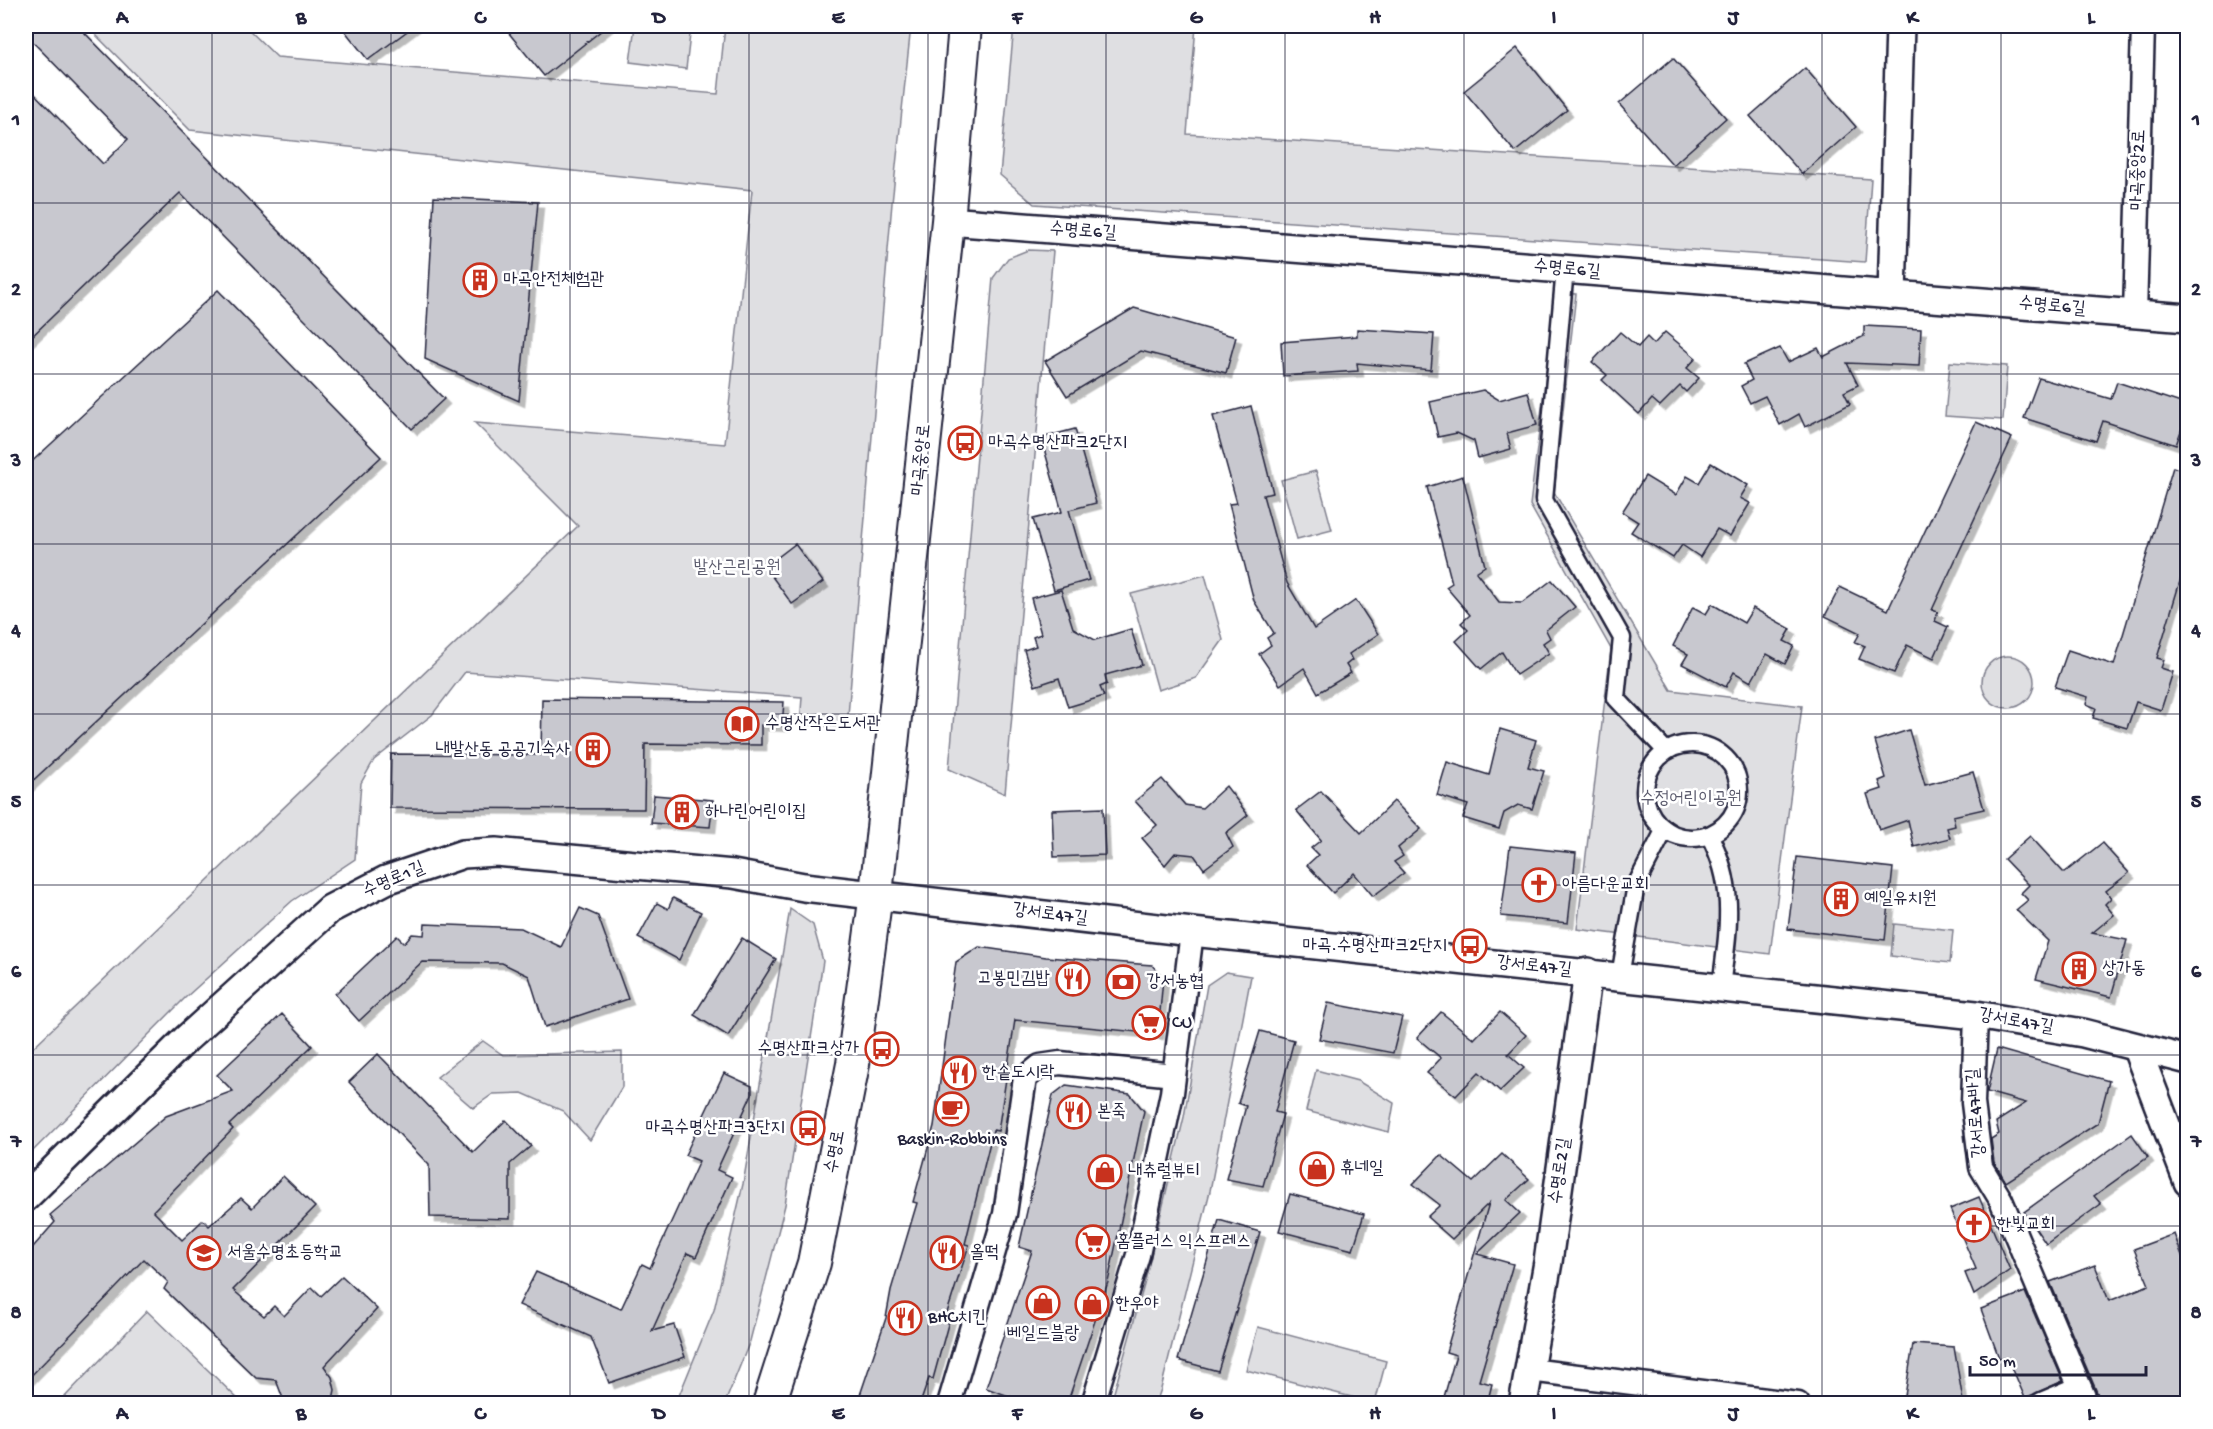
<svg xmlns="http://www.w3.org/2000/svg" width="2213" height="1429" font-family="'Gochi Hand','Poor Story',sans-serif">
<style>
.green{fill:#dfdfe2;stroke:#80808e;stroke-width:1.5}
.building{fill:#c8c8cf;stroke:#22223b;stroke-width:1.5;filter:url(#shadow)}
.lines{fill:none;stroke-linecap:round;stroke-linejoin:round}
.pedestrian-casing{stroke:#22223b;stroke-width:21}
.minor-casing{stroke:#22223b;stroke-width:27}
.tertiary-casing{stroke:#22223b;stroke-width:32}
.secondary-casing{stroke:#22223b;stroke-width:36}
.pedestrian{stroke:#fff;stroke-width:16}
.minor{stroke:#fff;stroke-width:22}
.tertiary{stroke:#fff;stroke-width:27}
.secondary{stroke:#fff;stroke-width:32}
.grid{fill:none;stroke:#22223b;stroke-width:1.5;stroke-opacity:0.55}
.labels{text-anchor:middle;dominant-baseline:central;stroke-width:5;stroke-linejoin:round;paint-order:stroke}
.street-label{font-size:18px;fill:#22223b;stroke:#fff}
.poi-label{font-size:18px;fill:#22223b;stroke:#fff;text-anchor:start}
.park-label{font-size:18px;fill:#5b5b6d;stroke:#fff}
.neatline{fill:none;stroke:#22223b;stroke-width:2}
.grid-label{font-size:20px;text-anchor:middle;font-weight:bold;fill:#22223b}
</style>
<defs>
<filter id="shadow"><feDropShadow dx="5.5" dy="5.5" stdDeviation="0" flood-color="#0004"/></filter>
</defs>
<rect width="100%" height="100%" fill="#fff"/>
<filter id="ink" filterUnits="userSpaceOnUse"><feTurbulence type="fractalNoise" baseFrequency=".0167" numOctaves="2"/><feDisplacementMap in="SourceGraphic" scale="12" xChannelSelector="R" yChannelSelector="G"/><feConvolveMatrix kernelMatrix="1 2 1 2 8 2 1 2 1" color-interpolation-filters="sRGB"/></filter>
<g filter="url(#ink)">
<g class="green">
<path d="M87,26H245L277,57L718,94L725,26H911L892,203L847,727L800,725L802,697L465,672L432,715L374,760L361,783L355,859L292,901L185,998L26,1158V1054L578,526L475,423L725,444L752,190L190,130Z"/>
<path d="M635,26H691L686,69L630,62Z"/>
<path d="M1014,26H1196L1187,134L1871,179L1865,262L1034,204L1000,175Z"/>
<path d="M1028,250L1053,251L1005,794L949,769L993,278L1008,258Z"/>
<path d="M1556,293L1576,294L1554,492L1671,690L1802,706L1770,954L1577,929L1611,649L1530,505Z"/>
<path d="M1950,362L2007,366L2003,420L1945,416Z"/>
<path d="M1316,471L1332,530L1297,539L1281,480Z"/>
<path d="M1205,575L1223,640L1196,678L1158,690L1131,594Z"/>
<circle cx="2008" cy="682" r="26"/>
<path d="M790,909L813,925L823,961L785,1205L750,1341L725,1403H676L714,1310L743,1184Z"/>
<path d="M1894,924L1953,930L1950,963L1891,956Z"/>
<path d="M1226,972L1251,976L1210,1191L1161,1389L1156,1403H1111L1144,1285L1184,1117L1207,985Z"/>
<path d="M483,1041L503,1055L622,1052V1087L590,1140L563,1111L522,1093L493,1094L473,1108L437,1077Z"/>
<path d="M1316,1070L1358,1081L1394,1103L1389,1132L1306,1111Z"/>
<path d="M147,1311L242,1403H59Z"/>
<path d="M1258,1327L1386,1361L1375,1403L1246,1370Z"/>
</g>
<g class="building">
<path d="M26,26H78L444,399L412,429L180,193L26,342V85L103,164L128,139L26,35Z"/>
<path d="M341,26H414L368,60Z"/>
<path d="M503,26H607L544,76Z"/>
<path d="M1517,48L1567,110L1515,152L1464,91Z"/>
<path d="M1673,58L1726,118L1673,165L1619,104Z"/>
<path d="M1805,68L1856,127L1802,174L1750,116Z"/>
<path d="M434,197L538,202L519,401L425,359Z"/>
<path d="M218,290L381,457L26,787V467Z"/>
<path d="M1134,308L1236,337L1226,373L1141,351L1067,396L1045,361Z"/>
<path d="M1864,326L1921,329L1919,366L1847,363L1858,385L1844,392L1850,404L1805,427L1799,414L1780,425L1765,396L1750,403L1741,386L1752,380L1744,364L1780,348L1788,362L1818,348L1823,357L1864,336Z"/>
<path d="M1357,329L1434,334L1431,370L1357,363L1358,371L1283,376L1281,342L1357,336Z"/>
<path d="M1620,332L1638,347L1647,337L1654,344L1665,332L1696,358L1687,368L1699,378L1686,392L1680,386L1660,406L1652,399L1639,414L1602,380L1607,375L1592,362Z"/>
<path d="M2039,378L2111,399L2117,382L2187,405V414L2176,445L2103,421L2096,441L2024,418Z"/>
<path d="M1483,390L1499,400L1528,392L1537,425L1507,433L1511,449L1478,458L1474,441L1457,433L1438,437L1430,402Z"/>
<path d="M1251,406L1273,493L1263,495L1287,583L1314,629L1356,600L1378,634L1349,654L1352,660L1346,665L1351,673L1318,693L1304,668L1280,685L1259,654L1271,645L1267,638L1274,633L1254,601L1229,504L1237,503L1213,416Z"/>
<path d="M1976,422L2012,438L1932,610L1938,612L1935,621L1948,627L1934,658L1907,645L1894,673L1859,659L1865,646L1855,642L1860,633L1825,616L1840,587L1888,610Z"/>
<path d="M1075,429L1096,503L1069,510L1089,580L1054,590L1033,519L1062,512L1041,438Z"/>
<path d="M1711,463L1748,485L1740,498L1750,503L1730,536L1717,529L1700,557L1682,545L1673,558L1631,532L1638,522L1622,512L1645,476L1676,495L1687,476L1699,483Z"/>
<path d="M2173,467L2187,472V558L2157,658L2164,660L2161,668L2173,672L2161,710L2136,702L2127,728L2093,718L2096,708L2086,704L2088,697L2055,687L2068,650L2114,665Z"/>
<path d="M1463,476L1485,566L1476,572L1499,602L1522,603L1552,580L1575,607L1546,630L1550,638L1543,643L1549,653L1516,675L1502,652L1481,669L1456,641L1468,630L1461,623L1470,615L1446,587L1452,583L1427,487Z"/>
<path d="M795,544L823,582L792,604L765,567Z"/>
<path d="M1061,590L1073,628L1095,640L1131,629L1142,665L1105,675L1107,684L1100,687L1104,696L1068,707L1059,678L1035,686L1024,650L1036,646L1033,637L1041,634L1031,598Z"/>
<path d="M1712,604L1744,623L1753,608L1791,629L1784,641L1794,646L1785,664L1767,654L1751,682L1734,672L1726,687L1682,664L1688,654L1673,646L1693,607L1706,614Z"/>
<path d="M542,699L784,702L782,726L761,725V745L645,744L644,809L390,808L391,754L541,755Z"/>
<path d="M1500,729L1536,740L1528,767L1544,771L1532,809L1518,805L1504,813L1499,829L1463,818L1468,805L1437,795L1447,762L1489,775Z"/>
<path d="M1909,730L1925,785L1973,772L1984,809L1953,816L1955,826L1947,828L1950,838L1914,847L1908,820L1879,830L1867,794L1882,789L1879,781L1886,778L1875,741Z"/>
<path d="M1162,779L1185,805L1202,808L1226,786L1248,815L1226,833L1233,847L1204,869L1194,855L1175,853L1165,865L1142,838L1157,825L1135,801Z"/>
<path d="M1321,791L1361,833L1394,801L1421,829L1398,848L1403,856L1394,862L1404,873L1373,896L1354,873L1333,893L1307,865L1318,855L1311,848L1321,840L1296,810Z"/>
<path d="M654,795L713,800L710,827L651,823Z"/>
<path d="M1103,808L1105,855L1054,857L1052,810Z"/>
<path d="M2030,836L2064,873L2102,843L2129,873L2106,891L2111,898L2105,904L2114,915L2092,933L2127,940L2111,997L2036,979L2048,941L2016,910L2028,900L2021,893L2029,885L2004,859Z"/>
<path d="M1510,846L1576,853L1568,923L1501,916Z"/>
<path d="M1797,857L1893,868L1885,940L1788,929Z"/>
<path d="M673,898L701,912L679,960L638,938L657,903L668,909Z"/>
<path d="M580,908L598,916L628,999L545,1027L529,976L502,963L422,962L359,1021L335,994L397,936L404,943L412,934L424,935L425,924L521,928L561,947Z"/>
<path d="M742,938L776,959L728,1036L694,1015Z"/>
<path d="M979,947L1046,957L1152,965L1163,978L1158,1034L1015,1020L998,1131L993,1130L965,1244L969,1245L946,1316L950,1317L933,1379L929,1378L920,1404H857L886,1318L891,1290L917,1203L913,1202L934,1126L956,962Z"/>
<path d="M1328,1003L1402,1017L1393,1053L1319,1039Z"/>
<path d="M1441,1012L1474,1039L1500,1012L1526,1035L1508,1054L1524,1068L1500,1091L1479,1072L1456,1096L1427,1073L1441,1058L1417,1038Z"/>
<path d="M282,1014L312,1046L229,1125L233,1129L153,1211L182,1240L203,1220L209,1226L241,1198L252,1208L283,1176L315,1207L233,1290L264,1316L274,1306L284,1316L312,1287L321,1296L342,1276L377,1309L324,1366L332,1377L335,1390L332,1404H285L276,1380L256,1378L164,1289L168,1282L144,1259L26,1381V1255L55,1222L50,1215L166,1116L233,1091L217,1075Z"/>
<path d="M1260,1031L1294,1040L1275,1112L1283,1114L1263,1186L1226,1179L1246,1106L1238,1103Z"/>
<path d="M1997,1049L2109,1081L2098,1123L2006,1182L1994,1162L1991,1139L1999,1134L1996,1122L2026,1103L1987,1092Z"/>
<path d="M378,1054L473,1152L506,1120L531,1146L510,1164V1219L430,1217L429,1165L349,1082Z"/>
<path d="M724,1073L752,1086V1094L717,1170L732,1177L696,1257L687,1253L652,1331L674,1325L685,1357L609,1383L591,1337L519,1305L536,1272L621,1309L642,1264L650,1268L699,1161L685,1155Z"/>
<path d="M1066,1085L1130,1094L1144,1111L1108,1282L1067,1404H1032L986,1388L1032,1251L1019,1247L1053,1095Z"/>
<path d="M2132,1134L2148,1157L2094,1196L2101,1204L2046,1244L2024,1212Z"/>
<path d="M1502,1154L1529,1179L1506,1200L1520,1213L1477,1254L1513,1264L1479,1381L1492,1384L1487,1404H1442L1456,1355L1446,1352L1489,1203L1452,1239L1427,1217L1440,1205L1413,1184L1441,1155L1473,1182Z"/>
<path d="M1290,1194L1364,1214L1353,1250L1279,1231Z"/>
<path d="M1979,1197L2010,1270L1974,1295L1965,1273L1976,1269L1950,1209Z"/>
<path d="M1219,1220L1260,1232L1218,1371L1178,1360Z"/>
<path d="M2174,1234L2187,1269V1397L2172,1404H2102L2050,1282L2095,1265L2109,1301L2149,1285L2134,1249Z"/>
<path d="M2025,1292L2063,1381L2025,1398L2008,1358H1999L1981,1309Z"/>
<path d="M1913,1344L1954,1347L1963,1401L1905,1396Z"/>
</g>
<g class="lines">
<defs>
<g id="pedestrian">
<path d="M1565,269L1544,500L1622,638L1616,698L1666,751"/>
<circle cx="1692" cy="791" r="47"/>
<path d="M1709,835C1737,887 1728,931 1721,987"/>
<path d="M1620,976L1636,885L1665,829"/>
</g>
<g id="minor">
<path d="M2135,314L2143,26"/>
<path d="M1976,1015L1973,1103L1981,1167L2001,1200L2087,1404"/>
<path d="M1530,1370L1798,1404"/>
<path d="M949,1404L1005,1214L1025,1078L1040,1066L1060,1063L1174,1075"/>
<path d="M1093,1404L1138,1255L1172,1093L1192,932"/>
<path d="M2042,1404L2080,1388"/>
</g>
<g id="tertiary">
<path d="M948,221L2188,318"/>
<path d="M1892,295L1900,26"/>
<path d="M2137,1049L2188,1182"/>
<path d="M26,1197L185,1040L330,909L386,880L463,854L496,852L733,874L804,887L1192,932L1976,1015L2083,1033L2188,1060"/>
<path d="M1523,1404L1548,1262L1588,972"/>
</g>
<path id="secondary" d="M769,1404L814,1263L853,1064L876,894L948,221L965,26"/>
</defs>
<use href="#pedestrian" class="pedestrian-casing"/>
<use href="#minor" class="minor-casing"/>
<use href="#tertiary" class="tertiary-casing"/>
<use href="#secondary" class="secondary-casing"/>
<use href="#pedestrian" class="pedestrian"/>
<use href="#minor" class="minor"/>
<use href="#tertiary" class="tertiary"/>
<use href="#secondary" class="secondary"/>
</g>
</g>
<path class="grid" d="M212,26V1404M391,26V1404M570,26V1404M749,26V1404M928,26V1404M1106,26V1404M1285,26V1404M1464,26V1404M1643,26V1404M1822,26V1404M2001,26V1404M26,203H2188M26,374H2188M26,544H2188M26,714H2188M26,885H2188M26,1055H2188M26,1226H2188"/>
<defs>
<symbol id="building-ring" viewBox="-11 -11 22 22"><circle r="9.5" fill="#fff" stroke="#c8321e" stroke-width="1.5"/><path d="M-4-6H4V6H1V3H-1V6H-4ZM-2.5-4.3h1.7v1.8h-1.7ZM.8-4.3h1.7v1.8H.8ZM-2.5-1h1.7V.8h-1.7ZM.8-1h1.7V.8H.8Z" fill="#c8321e"/></symbol>
<symbol id="bus-ring" viewBox="-11 -11 22 22"><circle r="9.5" fill="#fff" stroke="#c8321e" stroke-width="1.5"/><path d="M-5-6H5V4H4V6H2V4H-2V6H-4V4H-5ZM-3.5-4V0h7V-4ZM-3.5 1.2v1.5H-2V1.2ZM2 1.2v1.5H3.5V1.2Z" fill="#c8321e"/></symbol>
<symbol id="library-ring" viewBox="-11 -11 22 22"><circle r="9.5" fill="#fff" stroke="#c8321e" stroke-width="1.5"/><path d="M-6-4Q-3-5.5-.7-3.5V5Q-3 3-6 4ZM6-4Q3-5.5 .7-3.5V5Q3 3 6 4Z" fill="#c8321e"/></symbol>
<symbol id="church-ring" viewBox="-11 -11 22 22"><circle r="9.5" fill="#fff" stroke="#c8321e" stroke-width="1.5"/><path d="M-1.2-6h2.4v3.5h3.3v2.4h-3.3V6h-2.4V-.1h-3.3v-2.4h3.3Z" fill="#c8321e"/></symbol>
<symbol id="restaurant-ring" viewBox="-11 -11 22 22"><circle r="9.5" fill="#fff" stroke="#c8321e" stroke-width="1.5"/><path d="M-5-6h1v4h1v-4h1v4h1v-4h1v5L-1.5 .5V6h-2V.5L-5-1ZM5-6V6H3V1.5H1.5Q1.5-4 5-6Z" fill="#c8321e"/></symbol>
<symbol id="bank-ring" viewBox="-11 -11 22 22"><circle r="9.5" fill="#fff" stroke="#c8321e" stroke-width="1.5"/><path d="M-6-4H6V4H-6ZM0-2.3a2.3 2.3 0 1 0 0 4.6a2.3 2.3 0 1 0 0-4.6Z" fill="#c8321e"/></symbol>
<symbol id="supermarket-ring" viewBox="-11 -11 22 22"><circle r="9.5" fill="#fff" stroke="#c8321e" stroke-width="1.5"/><path d="M-6-5.5h2.5l.6 2H6L4.5 2H-2.5L-4.4-4H-6ZM-1.5 3.2a1.3 1.3 0 1 0 .1 0ZM3 3.2a1.3 1.3 0 1 0 .1 0Z" fill="#c8321e"/></symbol>
<symbol id="cafe-ring" viewBox="-11 -11 22 22"><circle r="9.5" fill="#fff" stroke="#c8321e" stroke-width="1.5"/><path d="M-5.5-4.5H6V0H3Q3 3.5 0 3.5H-2.5Q-5.5 3.5-5.5 0ZM3-3.2v2h1.7v-2ZM-6 4.5H4V6H-6Z" fill="#c8321e"/></symbol>
<symbol id="shop-ring" viewBox="-11 -11 22 22"><circle r="9.5" fill="#fff" stroke="#c8321e" stroke-width="1.5"/><path d="M-5-2.5h2.3a2.7 3.5 0 0 1 5.4 0H5L5.5 6h-11ZM-1.5-2.5h3a1.5 2.3 0 0 0-3 0Z" fill="#c8321e"/></symbol>
<symbol id="school-ring" viewBox="-11 -11 22 22"><circle r="9.5" fill="#fff" stroke="#c8321e" stroke-width="1.5"/><path d="M0-5L7-2L0 1L-7-2ZM-4 1L0 2.5L4 1V4Q0 6-4 4Z" fill="#c8321e"/></symbol>
</defs>
<g fill-rule="evenodd">
<use href="#building-ring" x="461" y="261" width="38" height="38"/>
<use href="#bus-ring" x="946" y="424" width="38" height="38"/>
<use href="#library-ring" x="723" y="705" width="38" height="38"/>
<use href="#building-ring" x="574" y="731" width="38" height="38"/>
<use href="#building-ring" x="663" y="793" width="38" height="38"/>
<use href="#church-ring" x="1520" y="866" width="38" height="38"/>
<use href="#building-ring" x="1822" y="880" width="38" height="38"/>
<use href="#bus-ring" x="1451" y="927" width="38" height="38"/>
<use href="#building-ring" x="2060" y="950" width="38" height="38"/>
<use href="#restaurant-ring" x="1054" y="960" width="38" height="38"/>
<use href="#bank-ring" x="1104" y="963" width="38" height="38"/>
<use href="#supermarket-ring" x="1130" y="1004" width="38" height="38"/>
<use href="#bus-ring" x="863" y="1030" width="38" height="38"/>
<use href="#restaurant-ring" x="940" y="1054" width="38" height="38"/>
<use href="#cafe-ring" x="933" y="1090" width="38" height="38"/>
<use href="#restaurant-ring" x="1055" y="1093" width="38" height="38"/>
<use href="#bus-ring" x="789" y="1109" width="38" height="38"/>
<use href="#shop-ring" x="1298" y="1150" width="38" height="38"/>
<use href="#shop-ring" x="1086" y="1153" width="38" height="38"/>
<use href="#church-ring" x="1955" y="1206" width="38" height="38"/>
<use href="#supermarket-ring" x="1074" y="1223" width="38" height="38"/>
<use href="#school-ring" x="185" y="1234" width="38" height="38"/>
<use href="#restaurant-ring" x="928" y="1234" width="38" height="38"/>
<use href="#shop-ring" x="1024" y="1284" width="38" height="38"/>
<use href="#shop-ring" x="1073" y="1285" width="38" height="38"/>
<use href="#restaurant-ring" x="886" y="1299" width="38" height="38"/>
</g>
<g class="labels">
<g class="street-label">
<text transform="translate(2139 170) rotate(-88)">마곡중앙2로</text>
<text transform="translate(1083 232) rotate(4)">수명로6길</text>
<text transform="translate(1567 270) rotate(5)">수명로6길</text>
<text transform="translate(2052 307) rotate(5)">수명로6길</text>
<text transform="translate(922 460) rotate(-84)">마곡중앙로</text>
<text transform="translate(394 880) rotate(-23)">수명로1길</text>
<text transform="translate(1050 915) rotate(7)">강서로47길</text>
<text transform="translate(1534 967) rotate(6)">강서로47길</text>
<text transform="translate(2016 1022) rotate(10)">강서로47길</text>
<text transform="translate(1977 1113) rotate(-94)">강서로47바길</text>
<text transform="translate(836 1152) rotate(-79)">수명로</text>
<text transform="translate(1561 1171) rotate(-82)">수명로2길</text>
</g>
<g class="poi-label">
<text x="503" y="280">마곡안전체험관</text>
<text x="988" y="443">마곡수명산파크2단지</text>
<text x="765" y="724">수명산작은도서관</text>
<text x="570" y="750" text-anchor="end">내발산동 공공기숙사</text>
<text x="705" y="812">하나린어린이집</text>
<text x="1562" y="885">아름다운교회</text>
<text x="1864" y="899">예일유치원</text>
<text x="1447" y="946" text-anchor="end">마곡.수명산파크2단지</text>
<text x="2102" y="969">상가동</text>
<text x="1050" y="979" text-anchor="end">고봉민김밥</text>
<text x="1146" y="982">강서농협</text>
<text x="1172" y="1023">CU</text>
<text x="859" y="1049" text-anchor="end">수명산파크상가</text>
<text x="982" y="1073">한솥도시락</text>
<text x="1097" y="1112">본죽</text>
<text x="785" y="1128" text-anchor="end">마곡수명산파크3단지</text>
<text x="952" y="1140" text-anchor="middle">Baskin-Robbins</text>
<text x="1340" y="1169">휴네일</text>
<text x="1128" y="1172">내츄럴뷰티</text>
<text x="1997" y="1225">한빛교회</text>
<text x="1116" y="1242">홈플러스 익스프레스</text>
<text x="227" y="1253">서울수명초등학교</text>
<text x="970" y="1253">올떡</text>
<text x="1115" y="1304">한우야</text>
<text x="928" y="1318">BHC치킨</text>
<text x="1043" y="1334" text-anchor="middle">베일드블랑</text>
</g>
<g class="park-label">
<text x="737" y="568">발산근린공원</text>
<text x="1691" y="799">수정어린이공원</text>
</g>
</g>
<rect width="2213" height="1429" fill="none" stroke="#fff" stroke-width="66"/>
<path d="M1970 1366v9h176v-9" fill="none" stroke="#22223b" stroke-width="3"/>
<text x="1979" y="1366" font-size="18" fill="#22223b" stroke="#ffffff" stroke-width="4.5" paint-order="stroke">50 m</text>
<rect x="33" y="33" width="2147" height="1363" class="neatline"/>
<g class="grid-label">
<text x="122" y="23">A</text>
<text x="301" y="23">B</text>
<text x="480" y="23">C</text>
<text x="659" y="23">D</text>
<text x="838" y="23">E</text>
<text x="1017" y="23">F</text>
<text x="1196" y="23">G</text>
<text x="1375" y="23">H</text>
<text x="1554" y="23">I</text>
<text x="1733" y="23">J</text>
<text x="1912" y="23">K</text>
<text x="2091" y="23">L</text>
<text x="16" y="125">1</text>
<text x="2196" y="125">1</text>
<text x="16" y="295">2</text>
<text x="2196" y="295">2</text>
<text x="16" y="466">3</text>
<text x="2196" y="466">3</text>
<text x="16" y="636">4</text>
<text x="2196" y="636">4</text>
<text x="16" y="807">5</text>
<text x="2196" y="807">5</text>
<text x="16" y="977">6</text>
<text x="2196" y="977">6</text>
<text x="16" y="1147">7</text>
<text x="2196" y="1147">7</text>
<text x="16" y="1318">8</text>
<text x="2196" y="1318">8</text>
<text x="122" y="1419">A</text>
<text x="301" y="1419">B</text>
<text x="480" y="1419">C</text>
<text x="659" y="1419">D</text>
<text x="838" y="1419">E</text>
<text x="1017" y="1419">F</text>
<text x="1196" y="1419">G</text>
<text x="1375" y="1419">H</text>
<text x="1554" y="1419">I</text>
<text x="1733" y="1419">J</text>
<text x="1912" y="1419">K</text>
<text x="2091" y="1419">L</text>
</g>
</svg>
